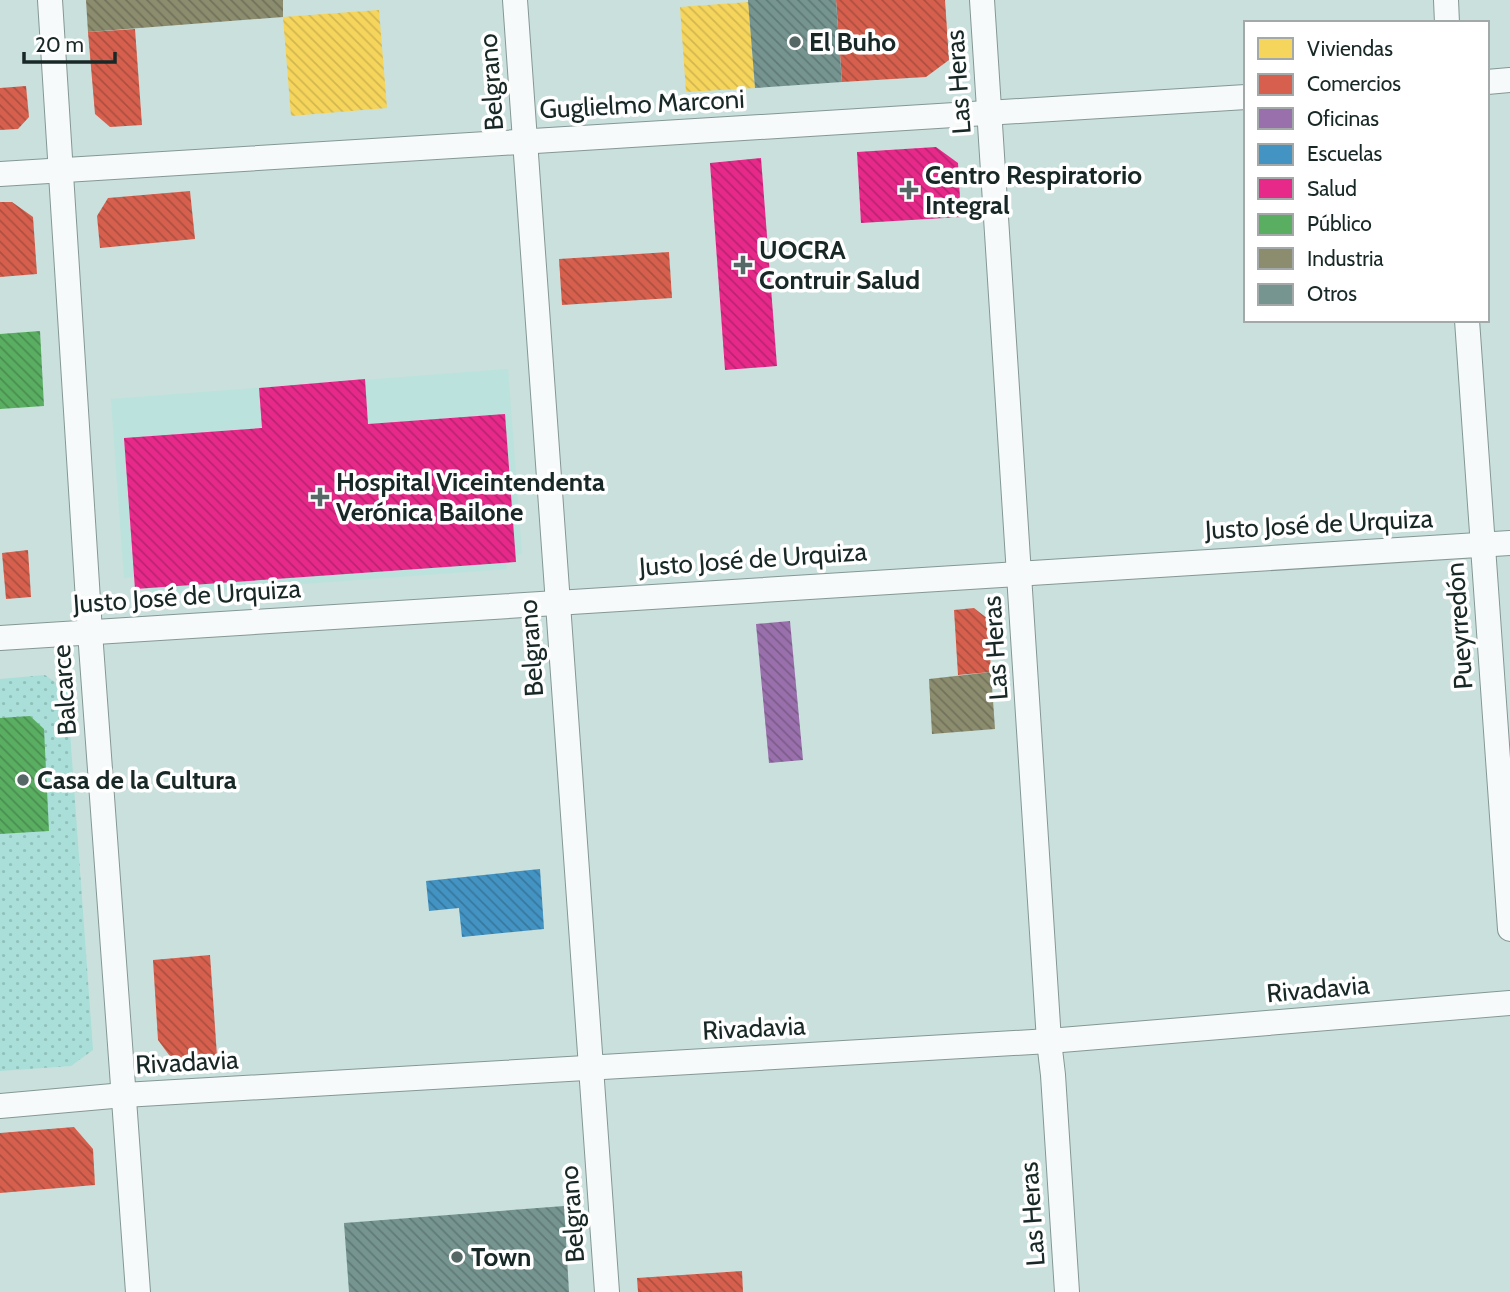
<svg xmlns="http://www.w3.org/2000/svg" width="1510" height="1292" font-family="Cabin,sans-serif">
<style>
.built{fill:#bbe2dc}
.park{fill:url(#park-dots)}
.homes{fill:url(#homes-back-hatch)}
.shops{fill:url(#shops-back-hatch)}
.offices{fill:url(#offices-back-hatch)}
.schools{fill:url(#schools-back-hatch)}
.health{fill:url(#health-back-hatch)}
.public{fill:url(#public-back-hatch)}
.industry{fill:url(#industry-back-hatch)}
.building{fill:url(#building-back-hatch)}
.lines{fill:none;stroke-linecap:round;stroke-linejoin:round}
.street-casing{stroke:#859794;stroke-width:26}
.street{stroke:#f7fafa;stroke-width:24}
.poi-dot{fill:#566866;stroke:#fff;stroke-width:2.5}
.labels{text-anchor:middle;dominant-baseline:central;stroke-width:7;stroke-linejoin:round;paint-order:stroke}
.poi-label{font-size:26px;font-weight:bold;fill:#182826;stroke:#fff;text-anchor:start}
.street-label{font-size:26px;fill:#182826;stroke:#fff}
</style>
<defs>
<pattern id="park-dots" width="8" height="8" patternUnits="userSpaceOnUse" patternTransform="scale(1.75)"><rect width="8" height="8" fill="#a9dfd8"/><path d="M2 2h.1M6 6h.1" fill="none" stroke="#91bfb9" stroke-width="1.8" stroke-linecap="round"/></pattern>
<pattern id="homes-back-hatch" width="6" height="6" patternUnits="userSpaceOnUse" patternTransform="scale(1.75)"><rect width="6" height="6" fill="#f6d55c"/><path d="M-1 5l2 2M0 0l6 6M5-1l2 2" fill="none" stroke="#d2b750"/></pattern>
<pattern id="shops-back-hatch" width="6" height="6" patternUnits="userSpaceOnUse" patternTransform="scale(1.75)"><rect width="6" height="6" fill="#d6604d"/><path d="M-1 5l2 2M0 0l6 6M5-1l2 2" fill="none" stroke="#ad4f40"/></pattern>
<pattern id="offices-back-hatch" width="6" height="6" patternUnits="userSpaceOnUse" patternTransform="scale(1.75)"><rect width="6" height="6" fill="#9970ab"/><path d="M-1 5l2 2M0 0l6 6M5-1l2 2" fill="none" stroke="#7c5c8b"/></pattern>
<pattern id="schools-back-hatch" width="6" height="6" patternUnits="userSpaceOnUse" patternTransform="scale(1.75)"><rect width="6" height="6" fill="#4393c3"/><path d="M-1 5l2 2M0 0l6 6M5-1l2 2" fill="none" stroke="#37789e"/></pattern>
<pattern id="health-back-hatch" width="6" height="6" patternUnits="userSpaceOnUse" patternTransform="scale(1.75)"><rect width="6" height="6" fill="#e7298a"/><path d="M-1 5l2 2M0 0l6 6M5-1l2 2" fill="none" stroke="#ba2371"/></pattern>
<pattern id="public-back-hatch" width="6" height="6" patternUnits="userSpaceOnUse" patternTransform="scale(1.75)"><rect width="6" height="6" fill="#5aae61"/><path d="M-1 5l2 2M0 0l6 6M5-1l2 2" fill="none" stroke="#498e50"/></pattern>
<pattern id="industry-back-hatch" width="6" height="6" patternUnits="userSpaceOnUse" patternTransform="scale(1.75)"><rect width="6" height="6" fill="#8c8c6e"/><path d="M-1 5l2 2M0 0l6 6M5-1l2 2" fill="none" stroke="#71725a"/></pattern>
<pattern id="building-back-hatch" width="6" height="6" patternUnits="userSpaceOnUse" patternTransform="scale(1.75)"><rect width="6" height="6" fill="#769591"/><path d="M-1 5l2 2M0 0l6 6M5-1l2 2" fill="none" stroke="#607a76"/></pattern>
</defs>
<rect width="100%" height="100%" fill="#c9e0dd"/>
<path class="built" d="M508,369L522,554L515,555L506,563L507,569L152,595L151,588L135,589L134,577L124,578L111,399Z"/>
<path class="park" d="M45,675L67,691L93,1050L71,1066L0,1071V679Z"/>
<g class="homes">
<path d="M749,2L755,88L686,92L680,7Z"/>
<path d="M379,10L387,108L291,116L283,17Z"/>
</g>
<g class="shops">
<path d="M836,0H945L949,60L926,77L842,82Z"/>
<path d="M135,29L142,125L110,127L95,114L88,32Z"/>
<path d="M26,86L29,117L18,129L0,130V88Z"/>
<path d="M190,191L195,239L100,248L97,216L108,198Z"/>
<path d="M0,202H12L33,217L37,274L0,277Z"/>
<path d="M669,252L672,298L562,305L559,259Z"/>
<path d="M28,550L31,597L6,599L2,553Z"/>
<path d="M974,608L988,619L991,672L958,675L954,610Z"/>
<path d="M210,955L217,1056L172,1059L158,1040L153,960Z"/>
<path d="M74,1127L93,1149L95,1185L0,1193V1133Z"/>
<path d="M742,1271L743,1292H638L637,1278Z"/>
</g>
<path class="offices" d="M790,621L803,760L769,763L756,624Z"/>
<path class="schools" d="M540,869L544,929L462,937L459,908L429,911L426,881Z"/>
<g class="health">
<path d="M936,147L958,163L961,217L861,223L857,152Z"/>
<path d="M761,158L777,366L725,370L710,163Z"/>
<path d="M365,379L368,424L505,414L516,562L135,589L124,438L262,428L259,388Z"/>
</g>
<g class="public">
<path d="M40,331L44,406L0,409V334Z"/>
<path d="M30,716L44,729L49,831L0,834V718Z"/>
</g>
<g class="industry">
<path d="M86,0H283V17L88,32Z"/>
<path d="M991,672L995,729L932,734L929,679Z"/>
</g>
<g class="building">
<path d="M748,0H836L842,82L755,88Z"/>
<path d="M564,1206L569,1292H349L344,1223Z"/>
</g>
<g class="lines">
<defs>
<g id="street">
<path d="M50,0L90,632L138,1292"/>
<path d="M515,0L607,1292"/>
<path d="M982,0L1049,1041L1053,1075L1067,1292"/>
<path d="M1446,0L1447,23"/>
<path d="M1487,82L1510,80"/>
<path d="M0,174L1246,97"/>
<path d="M1467,320L1510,929"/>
<path d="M0,638C503,606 1006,571 1510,543"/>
<path d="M0,1106L124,1095L1049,1041L1510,1003"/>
</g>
</defs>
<use href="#street" class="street-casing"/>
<use href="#street" class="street"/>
</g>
<g class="poi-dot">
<circle cx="795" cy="42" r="7"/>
<path d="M905.5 179.5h7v7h7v7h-7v7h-7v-7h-7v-7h7z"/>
<path d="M739.5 254.5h7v7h7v7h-7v7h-7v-7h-7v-7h7z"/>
<path d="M316.5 486.5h7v7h7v7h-7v7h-7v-7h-7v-7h7z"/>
<circle cx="23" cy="780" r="7"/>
<circle cx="457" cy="1257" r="7"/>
</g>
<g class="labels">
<g class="poi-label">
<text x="809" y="42">El Buho</text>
<text x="925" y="175">Centro Respiratorio<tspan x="925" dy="30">Integral</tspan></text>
<text x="759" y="250">UOCRA<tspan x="759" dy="30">Contruir Salud</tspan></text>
<text x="336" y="482">Hospital Viceintendenta<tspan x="336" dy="30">Verónica Bailone</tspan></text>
<text x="37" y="780">Casa de la Cultura</text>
<text x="471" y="1257">Town</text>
</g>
<g class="street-label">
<text transform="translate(491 82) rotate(-94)">Belgrano</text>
<text transform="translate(958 82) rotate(-94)">Las Heras</text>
<text transform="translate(642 104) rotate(-3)">Guglielmo Marconi</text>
<text transform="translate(1319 524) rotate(-3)">Justo José de Urquiza</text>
<text transform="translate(753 559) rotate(-4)">Justo José de Urquiza</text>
<text transform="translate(187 596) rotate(-4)">Justo José de Urquiza</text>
<text transform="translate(1459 626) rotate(-94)">Pueyrredón</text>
<text transform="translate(531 648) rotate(-94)">Belgrano</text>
<text transform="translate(995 648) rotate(-94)">Las Heras</text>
<text transform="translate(64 690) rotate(-94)">Balcarce</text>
<text transform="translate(1318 989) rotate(-5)">Rivadavia</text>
<text transform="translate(754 1028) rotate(-3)">Rivadavia</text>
<text transform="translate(187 1062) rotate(-3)">Rivadavia</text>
<text transform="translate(572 1214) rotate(-94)">Belgrano</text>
<text transform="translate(1032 1214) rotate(-94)">Las Heras</text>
</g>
</g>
<rect x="1244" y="21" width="245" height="301" fill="#ffffff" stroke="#a3a9a8" stroke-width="2"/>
<rect x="1258" y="38" width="35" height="21" fill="#f6d55c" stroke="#a3a9a8" stroke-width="2"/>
<text x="1307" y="56" font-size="21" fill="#182826">Viviendas</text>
<rect x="1258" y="74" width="35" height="21" fill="#d6604d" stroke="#a3a9a8" stroke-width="2"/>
<text x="1307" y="91" font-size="21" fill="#182826">Comercios</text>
<rect x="1258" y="108" width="35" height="21" fill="#9970ab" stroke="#a3a9a8" stroke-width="2"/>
<text x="1307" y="126" font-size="21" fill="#182826">Oficinas</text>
<rect x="1258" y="144" width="35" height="21" fill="#4393c3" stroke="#a3a9a8" stroke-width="2"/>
<text x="1307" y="161" font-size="21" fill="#182826">Escuelas</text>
<rect x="1258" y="178" width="35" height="21" fill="#e7298a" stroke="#a3a9a8" stroke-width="2"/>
<text x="1307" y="196" font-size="21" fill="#182826">Salud</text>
<rect x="1258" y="214" width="35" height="21" fill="#5aae61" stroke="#a3a9a8" stroke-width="2"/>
<text x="1307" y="231" font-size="21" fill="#182826">Público</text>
<rect x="1258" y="248" width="35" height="21" fill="#8c8c6e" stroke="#a3a9a8" stroke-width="2"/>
<text x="1307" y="266" font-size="21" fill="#182826">Industria</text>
<rect x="1258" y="284" width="35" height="21" fill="#769591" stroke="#a3a9a8" stroke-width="2"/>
<text x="1307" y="301" font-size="21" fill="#182826">Otros</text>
<path d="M24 52v10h91v-10" fill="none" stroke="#182826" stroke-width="3.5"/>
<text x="35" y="52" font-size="21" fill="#182826" stroke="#ffffff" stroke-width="5" paint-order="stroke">20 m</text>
</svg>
